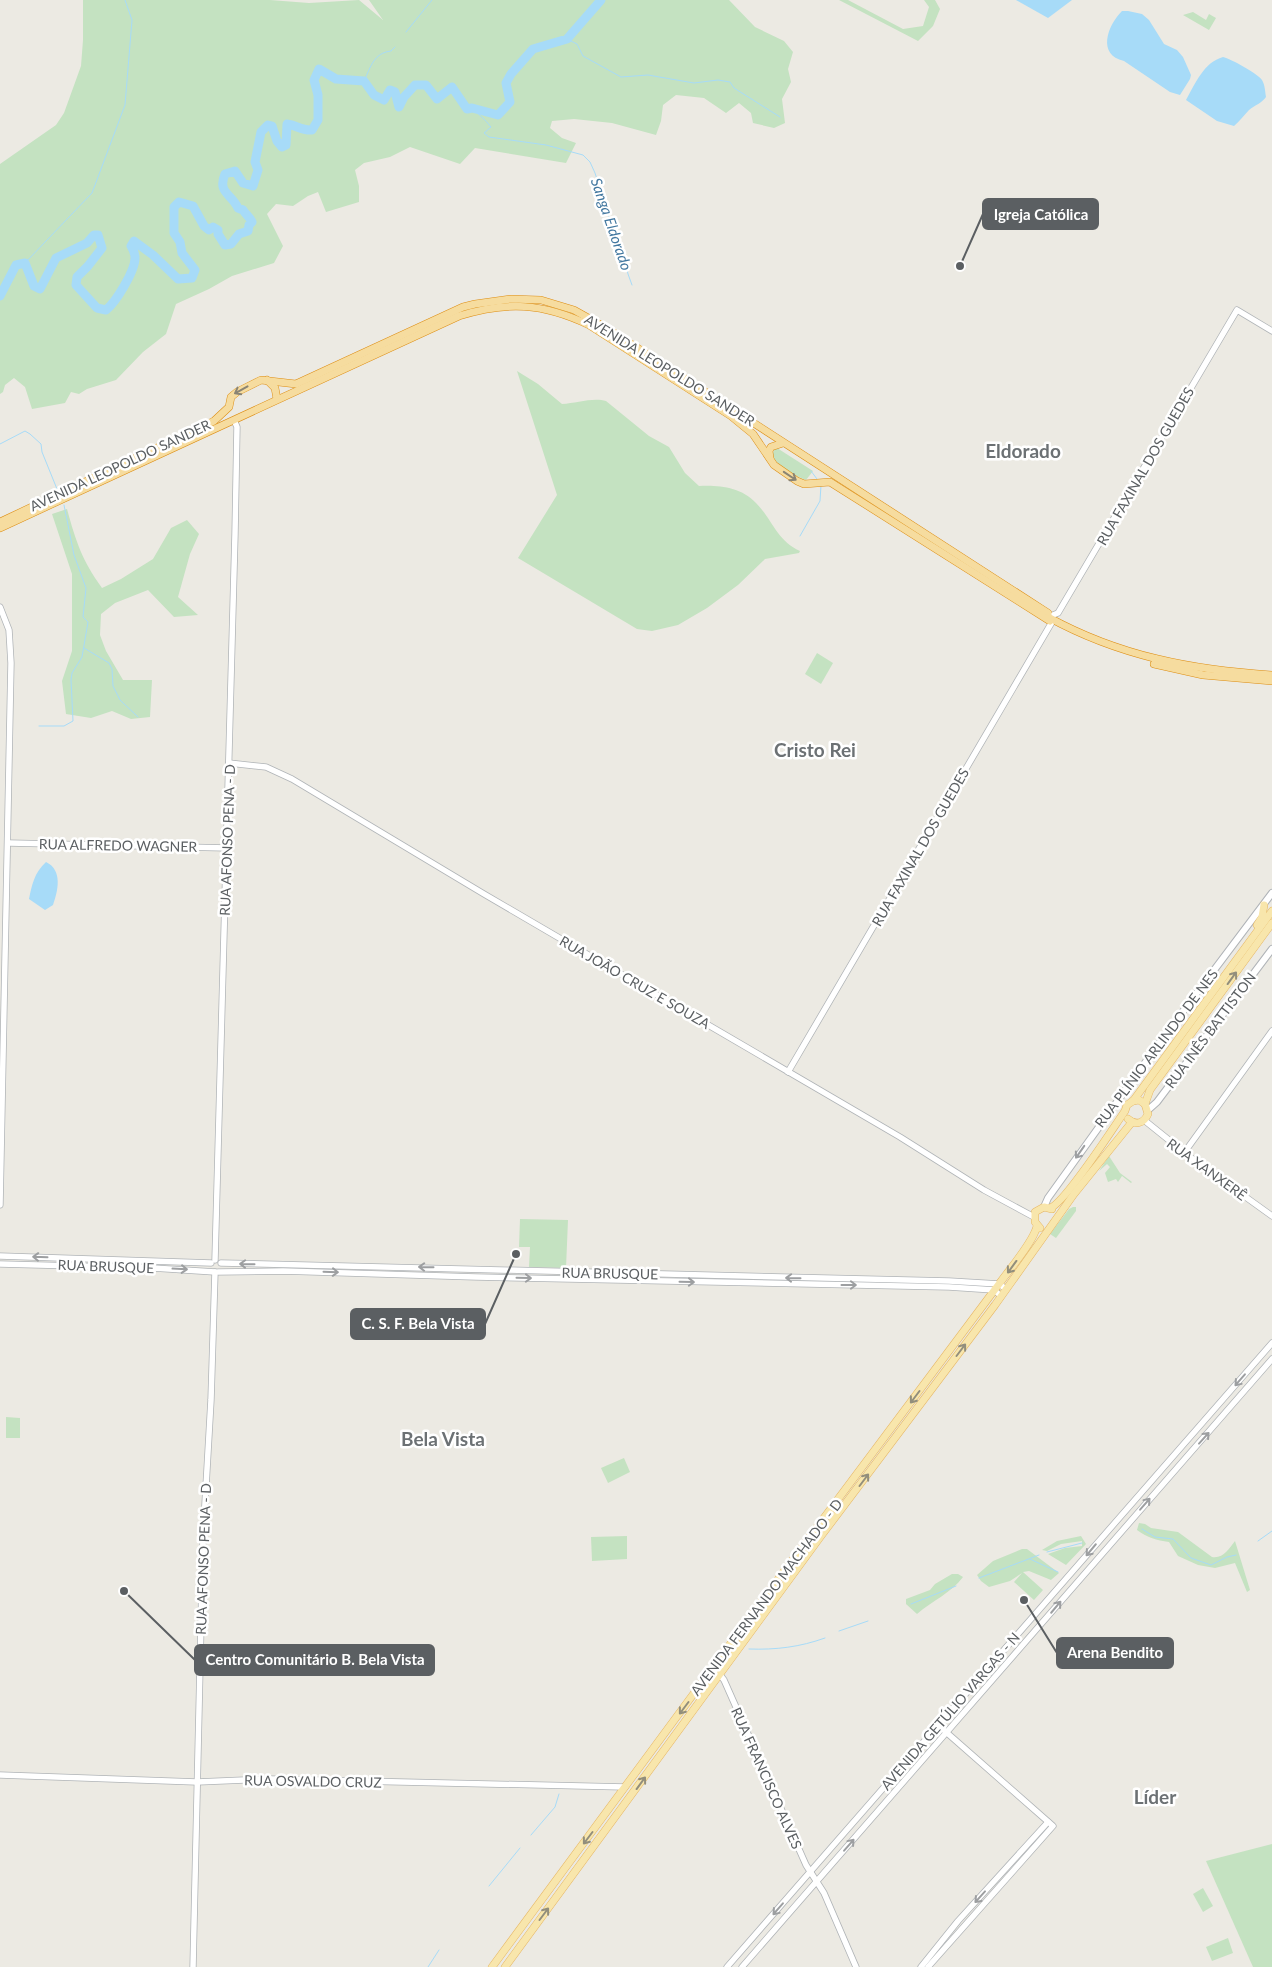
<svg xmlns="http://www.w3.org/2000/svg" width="1272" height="1967" font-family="Lato,sans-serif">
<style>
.green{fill:#c4e2c1}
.water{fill:#a7dbf8}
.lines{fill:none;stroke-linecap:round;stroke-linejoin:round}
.stream{stroke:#a7dbf8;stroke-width:1}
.river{stroke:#a7dbf8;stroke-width:9}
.tertiary-casing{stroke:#b0b4b7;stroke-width:7}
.secondary-casing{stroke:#afb3b7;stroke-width:8}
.primary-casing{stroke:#e6b663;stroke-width:8}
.trunk-casing{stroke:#dd8d12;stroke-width:8}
.tertiary{stroke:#fff;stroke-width:5.5}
.secondary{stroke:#fff;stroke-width:6}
.primary{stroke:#f8e6ac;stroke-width:7}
.trunk{stroke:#f6dc9f;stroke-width:7}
.oneway{stroke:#8a8474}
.oneway2{stroke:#928e7c}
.oneway3{stroke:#9d9fa1}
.labels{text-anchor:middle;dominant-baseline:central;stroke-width:5;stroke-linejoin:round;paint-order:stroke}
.street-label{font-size:14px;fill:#5b5f62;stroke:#fff}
.water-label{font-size:15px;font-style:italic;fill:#4378a0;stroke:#fff}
.district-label{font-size:19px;font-weight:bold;fill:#6c7174;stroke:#fff}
.leader{fill:none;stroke:#5b5f62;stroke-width:2}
.callout-dot{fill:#5b5f62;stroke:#fff;stroke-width:2}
.callout{fill:#5b5f62;stroke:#5b5f62;stroke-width:2}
.callout-label{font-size:15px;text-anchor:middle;font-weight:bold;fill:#fff}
</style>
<rect width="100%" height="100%" fill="#eceae3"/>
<g class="green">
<path d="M83,0H270L309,3L359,0L383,20L369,0H729L755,27L784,41L793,52L788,69L791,82L782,99L785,123L774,128L753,123L751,113L739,103L726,113L704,98L676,95L663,105L661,121L656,135L612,123L574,119L552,121L550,128L562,138L576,143L566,163L475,148L460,164L410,147L390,157L364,163L355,170L359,186V202L326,212L318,192L308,196L293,206L276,204L267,214L283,246L274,263L232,276L209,289L176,304L166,334L143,352L116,380L87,389L79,394L71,392L65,403L32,409L25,387L14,378L5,385L3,392L0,394V164L56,125L64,113L81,66L83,40Z"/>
<path d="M839,0H848L903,29L923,26L929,7L924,0H935L940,9L933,26L918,41Z"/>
<path d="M1193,12L1206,20L1209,14L1216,18L1209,30L1183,15Z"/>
<path d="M517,371L538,384L562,404C576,403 594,397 606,401L649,436L669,447L685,473L699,486C719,485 741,487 756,503C772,519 777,541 800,551L799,553L765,559L738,585L707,608L678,625L652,631L637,629L518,558L557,495Z"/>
<path d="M777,448L813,471L806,480C794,476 779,467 772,456L774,450Z"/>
<path d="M67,509C76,542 82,560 102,588L121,579L153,559L171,528L187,520L199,534L190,554L178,597L198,615L174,617L148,590L115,603L101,614L100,635L106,651L123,680H152L150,717L131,719L112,711L91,718L66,714L62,681L72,651V574L52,514Z"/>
<path d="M817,653L833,663L821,684L805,674Z"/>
<path d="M1109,1156L1120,1173L1132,1182L1131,1183L1122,1176L1118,1182L1116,1179L1108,1182L1105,1173L1110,1167L1107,1164L1099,1171Z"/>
<path d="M1073,1207H1076V1211L1056,1238L1050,1234L1069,1209Z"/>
<path d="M520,1219L568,1220L566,1268L529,1267L530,1247H519Z"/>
<path d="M6,1417L20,1418V1438H6Z"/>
<path d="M624,1458L630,1472L608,1483L601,1468Z"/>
<path d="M1139,1523L1145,1524L1151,1528L1178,1532L1212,1557C1223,1559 1229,1549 1235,1541L1250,1590L1247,1592L1235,1563L1215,1568L1198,1565L1178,1556L1169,1542C1156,1540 1148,1538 1137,1530Z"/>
<path d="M627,1536V1559L592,1561L591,1537Z"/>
<path d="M1081,1536L1086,1544L1066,1565L1048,1554L1065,1548L1082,1546V1541L1061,1544L1047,1551L1042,1550L1057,1541Z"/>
<path d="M1022,1549H1027L1059,1573L1051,1580L1029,1571L1023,1572L1043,1590L1034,1600L1014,1582L1022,1573L1010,1581L989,1587L981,1581L977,1575L993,1561Z"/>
<path d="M952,1574H958L963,1577C951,1593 932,1601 917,1614L906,1604V1599L930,1590L935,1584Z"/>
<path d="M1272,1844V1967H1253L1206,1861Z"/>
<path d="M1203,1888L1213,1906L1203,1912L1193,1894Z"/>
<path d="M1228,1938L1233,1953L1212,1961L1206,1947Z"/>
</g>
<g class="water">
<path d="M1016,0H1072L1048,18Z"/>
<path d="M1122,11H1128L1142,14L1149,20L1164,44L1177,50L1183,57L1191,75L1190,79L1180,95L1170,92L1124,61C1097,55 1107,26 1122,11Z"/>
<path d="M1223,57C1231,59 1257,73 1262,80C1265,85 1265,91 1266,97C1262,103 1255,105 1249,110C1244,115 1240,121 1234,126L1217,121L1186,100C1195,84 1204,62 1223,57Z"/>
<path d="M46,862C63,870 58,891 53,905L45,910L29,899C32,885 34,873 46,862Z"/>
</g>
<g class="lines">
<g class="stream">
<path d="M406,32L432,0"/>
<path d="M567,39L577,44L583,56L621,77L648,75L694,83L718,80L730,82L734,88L780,117"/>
<path d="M364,81C371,66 374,53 391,51L395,47"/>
<path d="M472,108C479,115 485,119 491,127L484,133L489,137L546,145L583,155L590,162L595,173L609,217L619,238L628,274L632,285"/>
<path d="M25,263L92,193L125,105L132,20L125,0"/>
<path d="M0,444L25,431L30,434L41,444L42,452L57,489"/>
<path d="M811,471L817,479"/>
<path d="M800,536L820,501L821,485"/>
<path d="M84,648L109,663L112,669L113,686L120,700L138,717"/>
<path d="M39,726H64L73,721L71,680L72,673L82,657L88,622L83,617L86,588L74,555L64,505"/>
<path d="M1142,1529L1155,1537L1173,1539L1191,1558L1211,1565L1227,1557L1236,1555"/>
<path d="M1258,1541L1272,1531"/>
<path d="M1047,1552L1082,1543"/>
<path d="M1030,1559L1058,1572"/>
<path d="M979,1578L1039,1555"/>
<path d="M911,1604L956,1586"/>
<path d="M839,1631L868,1621"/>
<path d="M749,1649C776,1650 800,1647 825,1638"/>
<path d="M531,1835L555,1807L559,1794"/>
<path d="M489,1886L520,1848"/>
<path d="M428,1967L439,1950"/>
</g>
<path class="river" d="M0,296L16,265L25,263L34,286L40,289L56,258L87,243L94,235H98L102,248L88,266L77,277L76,285L97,308L106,310C116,302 135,271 135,258C135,254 133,249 131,246L134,241L153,255L178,279L192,278L195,270L182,253L180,242L174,233V207L179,202L193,206L204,226L209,230L213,227L218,230V234L225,245L231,244L239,234L248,231L249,225L252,222C250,217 246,215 243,210L238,208C232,194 217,193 225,174L235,171L243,183L253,186L258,170L255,162L261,132L268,125L272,126L277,141L282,147L286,145L287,124C296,125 302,131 312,130L318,120V95L314,80L319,69L336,79L364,81L374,95L384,100L390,90L395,92L399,107L404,97L415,85H426L437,99L452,87L467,109L472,108L498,115L510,102L506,83L511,74L533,49L567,39L601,0"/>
<defs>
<g id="tertiary">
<path d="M0,607L9,630L11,663L0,1205"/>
<path d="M1048,617L1058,613L1237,310L1272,331"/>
<path d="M229,763L266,767L292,779L484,894L900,1137L984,1190L1034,1217"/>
<path d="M9,843L227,848"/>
<path d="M788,1072L1052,622"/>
<path d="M1144,1120L1190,1157L1272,1216"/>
<path d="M1184,1153L1272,1031"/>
<path d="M0,1256L211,1263"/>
<path d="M215,1260L235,534L237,427L234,420"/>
<path d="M221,1263L949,1281L999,1284L1006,1289"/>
<path d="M0,1264L153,1268L215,1272"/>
<path d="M218,1272L283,1271L476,1277L949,1287L994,1290L1001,1296"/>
<path d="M717,1671L724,1680L806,1865L824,1893L856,1967"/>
<path d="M0,1775L197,1782L271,1779L625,1787"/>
<path d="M193,1967L203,1538L211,1400L215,1272"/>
<path d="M727,1967L1272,1343"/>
<path d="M742,1967L1272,1359"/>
<path d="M921,1967L958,1921L1048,1822"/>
<path d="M928,1967L1053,1826L938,1725"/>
</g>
<g id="secondary">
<path d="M1148,1110L1157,1102L1272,949"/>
<path d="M1044,1207L1048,1198L1160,1042L1272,893"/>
</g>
<g id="primary">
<path d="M1257,925L1262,917L1264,905"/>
<path d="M1145,1104L1150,1090L1272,923"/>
<path d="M1128,1119C1136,1126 1144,1123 1148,1114L1145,1104L1139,1100L1133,1101"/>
<path d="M1050,1208C1065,1203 1113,1128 1125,1111L1127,1105L1133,1101L1272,911"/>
<path d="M1040,1228L1035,1222V1212L1044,1207L1052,1209"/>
<path d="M492,1967L782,1574L999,1284C1009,1270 1034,1241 1037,1226"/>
<path d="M505,1967L821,1536L995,1305L1074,1194L1132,1122"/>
</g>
<g id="trunk">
<path d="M267,380L275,388L277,399"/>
<path d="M770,458L769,451L771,447L783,443"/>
<path d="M0,522L214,421L229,407L231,397L237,392L261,380L296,384L463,307L475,304L511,299L541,300L574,310L608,329L1048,613V617C1119,656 1192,670 1272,675"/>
<path d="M0,528L459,316C507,301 543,303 589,325L731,416L753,434L774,465L797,481L804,484L830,482L1050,621"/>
<path d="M1154,664L1203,675L1272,681"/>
</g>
</defs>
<use href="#tertiary" class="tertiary-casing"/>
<use href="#secondary" class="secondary-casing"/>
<use href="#primary" class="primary-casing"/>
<use href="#trunk" class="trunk-casing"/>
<use href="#tertiary" class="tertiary"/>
<use href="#secondary" class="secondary"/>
<use href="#primary" class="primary"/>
<use href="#trunk" class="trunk"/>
</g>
<defs><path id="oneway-shaft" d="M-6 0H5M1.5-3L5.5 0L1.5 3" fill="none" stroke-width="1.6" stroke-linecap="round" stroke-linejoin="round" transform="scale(1.25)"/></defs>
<g class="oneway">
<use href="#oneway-shaft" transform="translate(241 390) rotate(151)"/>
<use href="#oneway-shaft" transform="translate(790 476) rotate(34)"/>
</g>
<g class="oneway2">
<use href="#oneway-shaft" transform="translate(1232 978) rotate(-54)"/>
<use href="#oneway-shaft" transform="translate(1012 1267) rotate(126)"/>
<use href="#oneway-shaft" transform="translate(961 1350) rotate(-53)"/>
<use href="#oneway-shaft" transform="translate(915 1397) rotate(127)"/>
<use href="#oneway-shaft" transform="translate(864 1480) rotate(-53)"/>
<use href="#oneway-shaft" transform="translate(684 1708) rotate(127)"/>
<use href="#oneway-shaft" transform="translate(641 1783) rotate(-54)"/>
<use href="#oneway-shaft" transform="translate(588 1838) rotate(127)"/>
<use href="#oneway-shaft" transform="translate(544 1914) rotate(-53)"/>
</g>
<g class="oneway3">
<use href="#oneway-shaft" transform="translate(1080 1152) rotate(125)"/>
<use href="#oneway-shaft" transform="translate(40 1257) rotate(-178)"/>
<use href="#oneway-shaft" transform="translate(247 1264) rotate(-179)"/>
<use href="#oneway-shaft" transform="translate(426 1267) rotate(-179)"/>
<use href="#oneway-shaft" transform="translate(180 1269) rotate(3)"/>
<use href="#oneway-shaft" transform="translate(331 1272) rotate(2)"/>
<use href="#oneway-shaft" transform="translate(524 1278) rotate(1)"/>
<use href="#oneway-shaft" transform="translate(793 1278) rotate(-179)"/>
<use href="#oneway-shaft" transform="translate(687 1282) rotate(1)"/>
<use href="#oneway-shaft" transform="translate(849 1285)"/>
<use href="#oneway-shaft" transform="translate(1240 1380) rotate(131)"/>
<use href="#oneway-shaft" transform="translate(1204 1438) rotate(-48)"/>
<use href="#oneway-shaft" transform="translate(1145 1504) rotate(-49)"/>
<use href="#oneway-shaft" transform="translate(1091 1550) rotate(130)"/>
<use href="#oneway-shaft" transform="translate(1056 1607) rotate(-50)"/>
<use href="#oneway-shaft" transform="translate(849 1845) rotate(-49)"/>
<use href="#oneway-shaft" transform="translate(980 1897) rotate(132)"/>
<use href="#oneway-shaft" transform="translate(778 1909) rotate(131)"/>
</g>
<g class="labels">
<g class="street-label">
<text transform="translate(670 370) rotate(32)">AVENIDA LEOPOLDO SANDER</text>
<text transform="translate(120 465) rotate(-25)">AVENIDA LEOPOLDO SANDER</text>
<text transform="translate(1145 466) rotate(-60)">RUA FAXINAL DOS GUEDES</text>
<text transform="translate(227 840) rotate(-88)">RUA AFONSO PENA - D</text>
<text transform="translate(118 845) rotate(1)">RUA ALFREDO WAGNER</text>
<text transform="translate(920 847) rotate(-60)">RUA FAXINAL DOS GUEDES</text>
<text transform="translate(635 982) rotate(30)">RUA JOÃO CRUZ E SOUZA</text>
<text transform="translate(1210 1030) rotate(-53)">RUA INÊS BATTISTON</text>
<text transform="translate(1156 1048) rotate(-53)">RUA PLÍNIO ARLINDO DE NES</text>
<text transform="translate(1207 1169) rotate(36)">RUA XANXERÊ</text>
<text transform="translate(106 1266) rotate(2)">RUA BRUSQUE</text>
<text transform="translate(610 1273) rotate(1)">RUA BRUSQUE</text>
<text transform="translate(203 1559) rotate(-88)">RUA AFONSO PENA - D</text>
<text transform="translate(766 1597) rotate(-53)">AVENIDA FERNANDO MACHADO - D</text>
<text transform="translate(950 1711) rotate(-49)">AVENIDA GETÚLIO VARGAS - N</text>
<text transform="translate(767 1778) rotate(66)">RUA FRANCISCO ALVES</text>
<text transform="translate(313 1781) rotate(1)">RUA OSVALDO CRUZ</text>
</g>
<g class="water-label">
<text transform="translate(612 224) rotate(71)">Sanga Eldorado</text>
</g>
<g class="district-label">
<text x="1023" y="450">Eldorado</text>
<text x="815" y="749">Cristo Rei</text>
<text x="443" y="1438">Bela Vista</text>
<text x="1155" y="1796">Líder</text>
</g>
</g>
<path class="leader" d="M960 266L983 214M516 1254L485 1324M1024 1600L1057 1653M124 1591L195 1660"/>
<g class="callout-dot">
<circle cx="960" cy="266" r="5"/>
<circle cx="516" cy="1254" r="5"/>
<circle cx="1024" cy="1600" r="5"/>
<circle cx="124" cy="1591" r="5"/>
</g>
<g class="callout">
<rect x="983" y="199" width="115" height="30" rx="5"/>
<rect x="351" y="1309" width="134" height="30" rx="5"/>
<rect x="1057" y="1638" width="116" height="30" rx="5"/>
<rect x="195" y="1645" width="239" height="30" rx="5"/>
</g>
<g class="callout-label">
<text x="1041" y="220">Igreja Católica</text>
<text x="418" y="1329">C. S. F. Bela Vista</text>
<text x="1115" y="1658">Arena Bendito</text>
<text x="315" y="1665">Centro Comunitário B. Bela Vista</text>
</g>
</svg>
